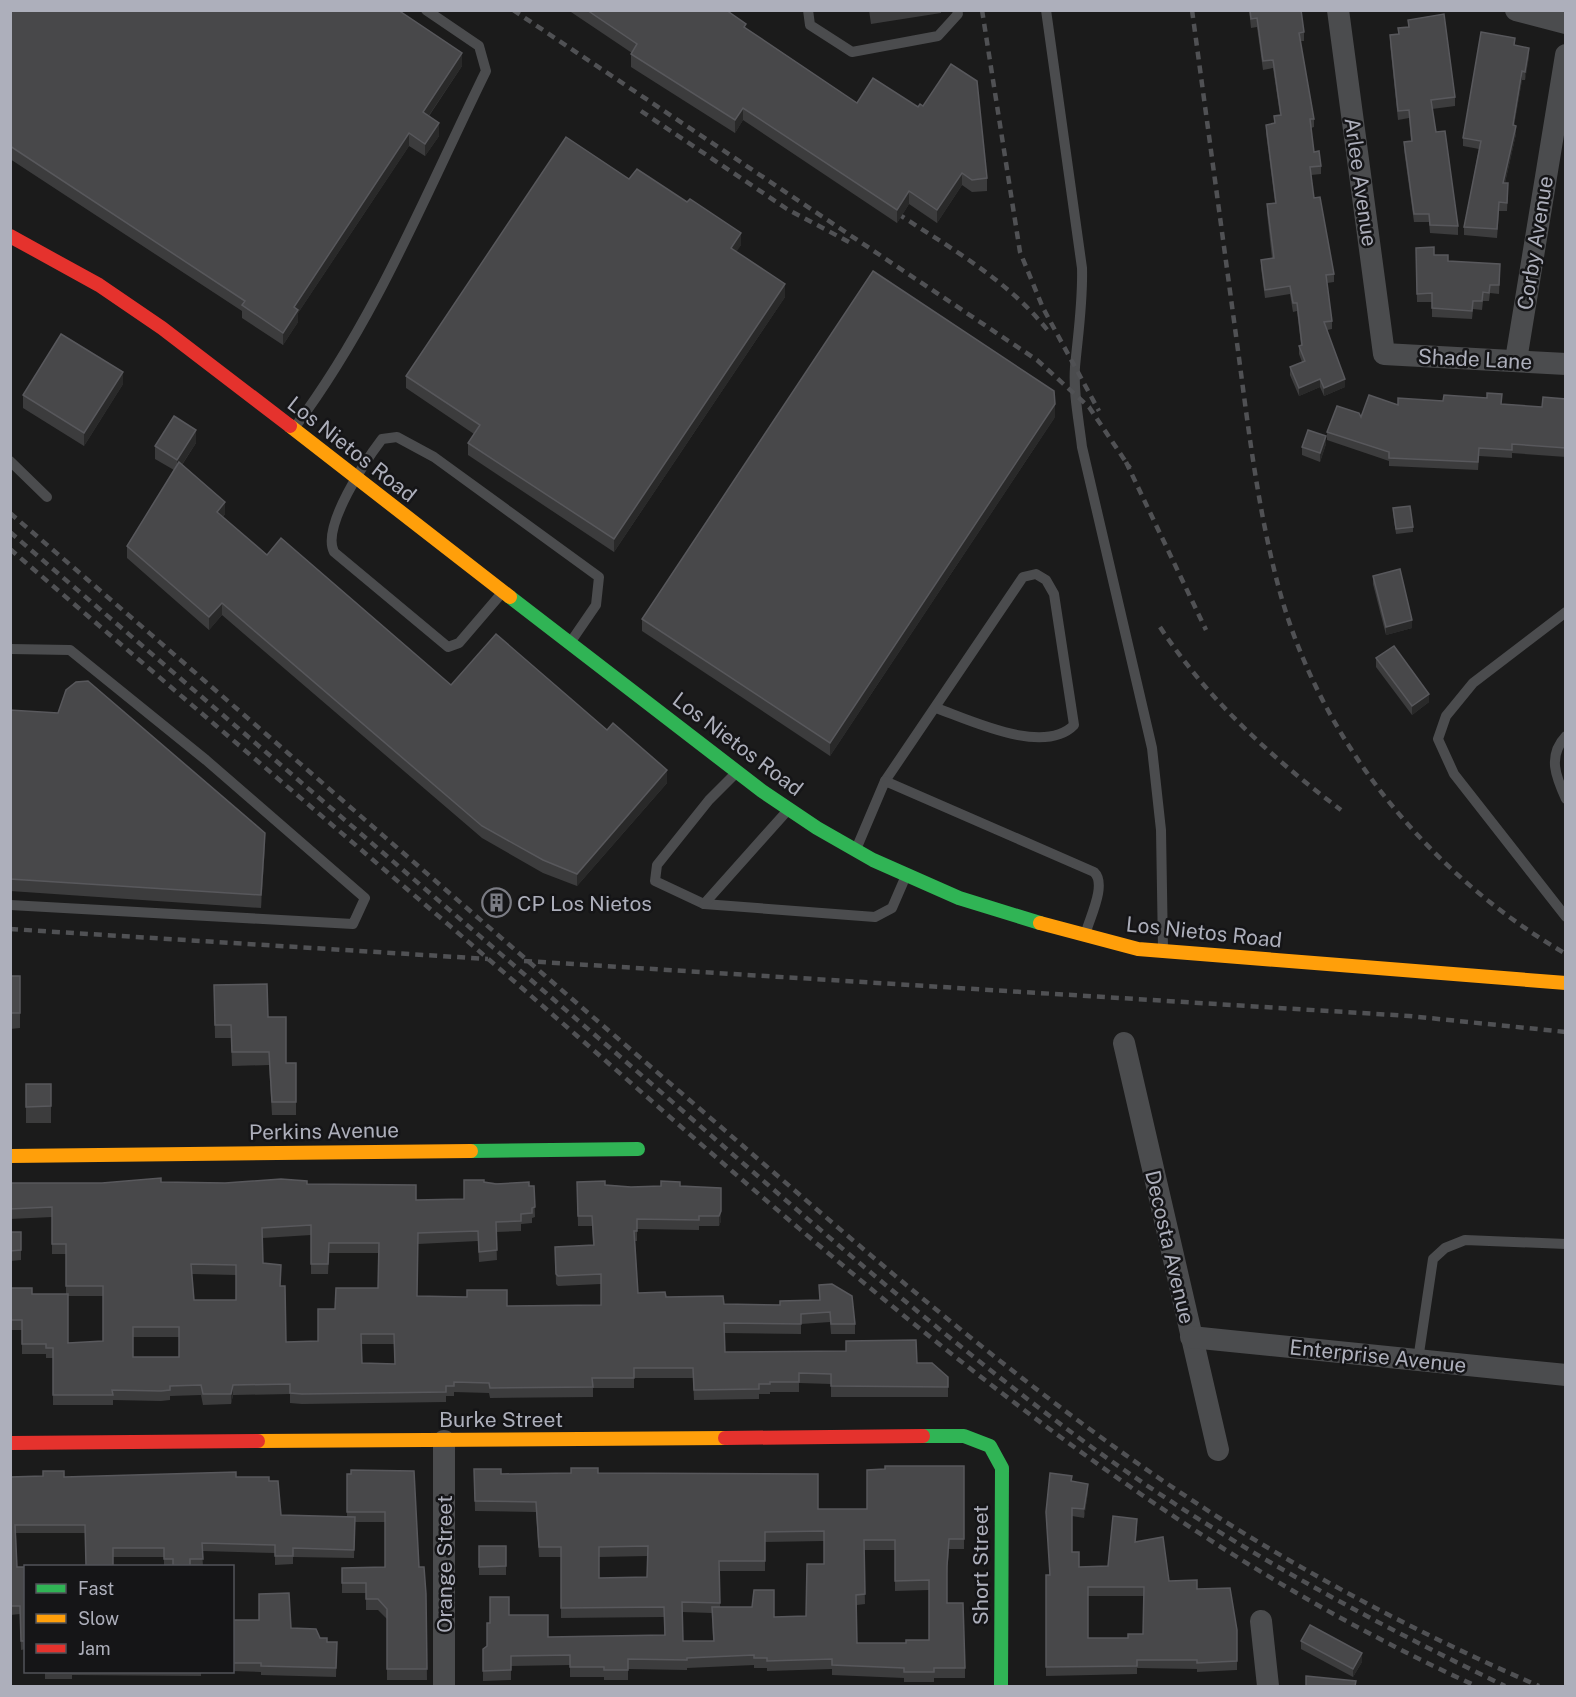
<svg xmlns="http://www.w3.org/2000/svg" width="1576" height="1697" font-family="'Public Sans',sans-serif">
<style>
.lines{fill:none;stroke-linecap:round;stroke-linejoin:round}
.lane{stroke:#4b4c4e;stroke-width:10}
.street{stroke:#4b4c4e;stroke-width:22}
.fast{stroke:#30b455;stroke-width:14}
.slow{stroke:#ff9f0a;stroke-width:14}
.jam{stroke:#e5322d;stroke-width:14}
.rail{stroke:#505154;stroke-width:4.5;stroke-dasharray:8 6;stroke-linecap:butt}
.wall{fill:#3c3c3d;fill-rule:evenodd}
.shaded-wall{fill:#292929}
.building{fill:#48484a;stroke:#58585c;stroke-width:1.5;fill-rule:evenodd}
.labels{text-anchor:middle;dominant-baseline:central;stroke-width:5;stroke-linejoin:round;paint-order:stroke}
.street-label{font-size:21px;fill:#adafbb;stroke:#151517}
.poi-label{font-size:21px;fill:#adafbb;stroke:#151517;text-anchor:start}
</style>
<rect width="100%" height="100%" fill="#1b1b1b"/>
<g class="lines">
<g class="lane">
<path d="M808,10L810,25L852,52L938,36L958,14L957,10"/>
<path d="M1046,10L1082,268C1083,302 1078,334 1075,367C1073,393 1079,421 1082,447L1152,748L1161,830L1163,949"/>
<path d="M295,427C376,319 427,191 486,71L479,46L426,10"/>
<path d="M10,461L47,497"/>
<path d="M501,594L459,643L448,647L334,552C321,527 366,460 382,439L397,437L434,457L599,577L596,605L572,640"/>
<path d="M1566,612L1473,683L1446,716L1438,739L1454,774L1566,917"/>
<path d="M10,649L70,650L206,760L365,898L353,924L10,905"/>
<path d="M1566,736C1547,756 1556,777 1566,799"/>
<path d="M735,774L709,800L657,865L655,881L704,904L875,917L892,908L905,878"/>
<path d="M885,781L1023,577L1036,574L1046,580L1054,594L1074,725C1044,756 970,720 936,708"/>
<path d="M857,847L885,781L1094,872C1107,884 1090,917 1086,932"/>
<path d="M704,904L788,810"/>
<path d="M1418,1360L1433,1259L1445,1248L1465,1240L1566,1244"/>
</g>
<g class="street">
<path d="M1338,10L1384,354L1566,364"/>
<path d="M1516,10L1566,23"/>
<path d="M1516,360L1566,55"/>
<path d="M1124,1043L1218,1450"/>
<path d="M1191,1337L1566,1375"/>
<path d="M444,1441V1686"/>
<path d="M1261,1621L1268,1686"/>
</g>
<g class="fast">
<path d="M510,597L762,791L817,828L873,860L959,898L1040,923"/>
<path d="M471,1151L638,1149"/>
<path d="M923,1436H964L990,1446L1002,1468L1001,1686"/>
</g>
<g class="slow">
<path d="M290,426L510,597"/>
<path d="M1040,923L1138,949L1566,983"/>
<path d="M10,1156L471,1151"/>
<path d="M258,1441L725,1438"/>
</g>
<g class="jam">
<path d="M10,236L99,285L162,328L290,426"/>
<path d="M725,1438L923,1436"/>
<path d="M10,1443L258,1441"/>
</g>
<g class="rail">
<path d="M513,10L1037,360L1089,407L1130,468"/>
<path d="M982,10L1020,252L1043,308L1099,411"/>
<path d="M1192,10C1207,121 1222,232 1237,343C1248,425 1257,505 1278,585C1319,740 1428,874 1566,954"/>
<path d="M641,111L787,209L849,242"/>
<path d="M886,206C943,244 1007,278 1049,332"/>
<path d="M1126,462L1206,630"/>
<path d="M10,513C229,701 446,891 665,1079C844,1232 1021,1392 1221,1519C1321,1582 1430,1639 1539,1686"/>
<path d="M10,532C210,704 410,876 610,1048C761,1178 910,1312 1071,1432C1206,1532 1354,1613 1505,1686"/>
<path d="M10,549C206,718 404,885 599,1055C871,1293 1144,1535 1476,1686"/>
<path d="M1160,627C1208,700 1272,758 1341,810"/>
<path d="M10,929L488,959"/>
<path d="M524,961L1409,1016L1566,1032"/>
</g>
</g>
<g class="wall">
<path d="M10,10L462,66L429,116L439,136L425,156L409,146L298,313V322L283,345L242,318V311L10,159Z"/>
<path d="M568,10H726L746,29L857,103L987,178V191L972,192L962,185L937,223L909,204L897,223L743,120L735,133L631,67V54L632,53Z"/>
<path d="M869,10H941V13L871,24Z"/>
<path d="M1249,10H1301L1304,32V41H1300L1314,119V127L1311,128L1314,152L1321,166V174L1311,175L1314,198L1334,274V282L1327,283L1332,321V329L1327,330L1345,387L1324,396L1320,387L1299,396L1290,375V367L1302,362L1299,354V346L1301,345L1297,311L1293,312L1290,294L1265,298L1261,268V260L1272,258L1267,213V204L1275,203L1266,133V125L1274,124V116L1280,115L1273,68L1263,70L1257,27L1251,28Z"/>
<path d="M1408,20L1455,97V106L1432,109L1436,132L1458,226V235L1430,233L1429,222H1414L1404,150V142L1411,141L1409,118L1398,120L1390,44V35L1398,34V28L1408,27Z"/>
<path d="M1515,45L1529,56L1525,80H1522L1514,125L1516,134L1505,183L1508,191L1507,211H1499L1497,238L1464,235V227L1479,149L1463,146V138Z"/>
<path d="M629,179L741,245L736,251L785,297L614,552L468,455V443L474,434L406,388V376Z"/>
<path d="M1416,248L1448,261L1500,273L1499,294L1490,293L1489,301H1483L1482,310L1473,309L1472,319L1432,317V302H1417Z"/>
<path d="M123,384L84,446L23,408V395Z"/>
<path d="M1566,399V457L1512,453V458L1479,456L1478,470L1389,466V461L1327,440V432L1361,417L1398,405L1502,404L1542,407Z"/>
<path d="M1055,417L830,756L642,631V619Z"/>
<path d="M196,443L182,465L225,514L223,517L267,555L451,685L667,783L577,886L543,873L482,838L222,615L209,630L127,558V546L174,470L155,459V446Z"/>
<path d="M1326,444L1320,462L1302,455V447Z"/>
<path d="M1393,512L1413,527V532L1396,534Z"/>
<path d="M1566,560V582H1564V570Z"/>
<path d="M1373,576L1412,628L1386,635L1373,584Z"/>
<path d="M1376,658L1429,702L1412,715L1376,667Z"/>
<path d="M10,710L265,845L261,908L10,891Z"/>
<path d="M10,976H20V1028L10,1029Z"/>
<path d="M214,985L268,1017L286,1063H296V1115H272L269,1065L232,1066L231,1038H215Z"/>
<rect x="26" y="1084" width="25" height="39"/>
<path d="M161,1182L307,1184L416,1200L464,1199L484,1182L534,1186L535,1217L532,1218V1223L521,1224V1231L496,1232L497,1260L479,1262L478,1241L418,1244L417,1296L507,1306L601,1305V1284L558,1286L556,1284L555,1247L593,1245L592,1226H578L577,1182L631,1187L680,1186L721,1188V1221L719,1226H699V1230L637,1229V1241H635L638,1293L724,1304L780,1305L820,1300L819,1285L855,1324V1334H831L830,1322L801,1324V1334L724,1333L725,1352L917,1363L948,1377V1397H831V1384L799,1383V1392H770V1394H759V1399L694,1400L693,1378H634V1388H593V1397L490,1398L489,1393L454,1392V1396H446V1402L302,1404L290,1403V1394L233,1395L231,1404L203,1405L201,1395L170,1396V1400L161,1401L113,1400V1405H53V1358H46V1354H22V1330H10V1288L32,1294H66V1254H52V1217L10,1219V1183H102ZM311,1235V1274H328L329,1253H378V1288L335,1309L318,1341L286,1342L280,1286L263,1263V1238ZM192,1274L236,1275V1300H194ZM68,1296H103V1341L68,1343ZM133,1337H179V1357H133ZM361,1344H394L395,1364L362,1363Z"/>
<path d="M10,1232H21V1260L10,1261Z"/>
<path d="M964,1466V1549H949L947,1574V1603L965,1668V1678H934V1682H904V1678L832,1675V1669L767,1671V1668H754V1665L687,1668V1670L628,1669V1680H604V1677H570V1665L511,1666V1680L483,1681V1649L487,1646L490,1623L509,1615L548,1637L664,1635V1617L561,1618V1557H539L536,1512L475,1511L474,1469L501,1474L598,1473L818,1509H867ZM824,1541V1564L806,1616L774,1617L752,1607H720V1571H765V1542ZM864,1550H895V1591L929,1590V1640L906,1643H857V1605L865,1604ZM648,1556L647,1577L599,1578V1557ZM682,1612L712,1613L713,1641H683Z"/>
<path d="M414,1471L419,1567L426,1594L427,1680H387V1619L378,1610H366V1593H342V1568L385,1567V1522H355L354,1558L293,1557V1564L275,1565V1553L202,1551L203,1566H164V1557H113L85,1533H16L17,1567H26V1649L21,1650L20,1614L10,1615V1477H236L269,1481L281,1515L347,1517V1474Z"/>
<path d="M1072,1481L1088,1492L1084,1518L1072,1516V1552L1079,1567L1108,1566L1137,1528L1136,1542L1169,1581L1197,1589L1237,1630V1670L1197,1672V1669L1137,1668V1674L1046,1676V1575H1050L1046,1512ZM1088,1596H1144L1143,1634L1128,1638H1088Z"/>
<rect x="479" y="1546" width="27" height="29"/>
<path d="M291,1628L320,1638L327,1642H337L336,1677L261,1675V1672L232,1671V1636Z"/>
<path d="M1301,1641L1362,1662L1353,1677L1301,1649Z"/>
<path d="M45,1671H201V1676L72,1675V1679H45Z"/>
</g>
<g class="shaded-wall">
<path d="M1529,48V56L1525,80V72Z"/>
<path d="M462,53V66L423,124V112Z"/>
<path d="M1522,71V80L1513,133V125Z"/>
<path d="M743,108V120L735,133V120Z"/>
<path d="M439,123V136L425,156V144Z"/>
<path d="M1516,126V134L1503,191V183Z"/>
<path d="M409,133V146L298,313V322L283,345V333L294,307Z"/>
<path d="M962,173V185L937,223V210Z"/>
<path d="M909,191V204L897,223V210Z"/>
<path d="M741,233V245L731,260V248Z"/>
<path d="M785,284V297L614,552V539Z"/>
<path d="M12,298V311L10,314V301Z"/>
<path d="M123,372V384L84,446V433Z"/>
<path d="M1320,379V387L1299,396V388Z"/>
<path d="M1345,379V387L1324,396V388Z"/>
<path d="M1055,404V417L830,756V743Z"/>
<path d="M196,430V443L177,472V460Z"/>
<path d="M1326,436V444L1320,462V453Z"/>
<path d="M225,502V514L217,524V512Z"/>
<path d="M222,603V615L209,630V617Z"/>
<path d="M1412,620V628L1386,635V627Z"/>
<path d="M1429,694V702L1412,715V706Z"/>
<path d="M667,770V783L577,886V874Z"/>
<path d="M265,833V845L261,908V895Z"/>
<path d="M721,1211V1221L719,1226V1216Z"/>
<path d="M233,1385V1395L231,1404V1394Z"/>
<path d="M1088,1484V1492L1084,1518V1509Z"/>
<path d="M1362,1653V1662L1353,1677V1669Z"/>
</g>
<g class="building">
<path d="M10,10H398L462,53L423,112L439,123L425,144L409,133L294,307L298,310L283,333L242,305L245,301L10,146Z"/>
<path d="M587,10H726L746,24L744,27L857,103L873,78L918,107L920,104L923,106L951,64L977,81L987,178L972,180L962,173L937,210L909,191L897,210L743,108L735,120L631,54L637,44Z"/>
<path d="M1250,10H1301L1304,32L1299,33L1314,119H1310L1314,152L1319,151L1321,166L1310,167L1314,198L1320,197L1334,274L1326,275L1332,321L1324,322L1345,379L1324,388L1320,379L1299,388L1290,367L1305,361L1299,346L1302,345L1297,303H1293L1290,286L1265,290L1261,260L1274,258L1267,204L1276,203L1266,125L1275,123L1274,116L1281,115L1273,60L1263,61L1257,18L1251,19Z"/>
<path d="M1444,14L1455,97L1431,100L1436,132L1445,131L1458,226L1430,225L1429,214H1414L1404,142L1412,141L1409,110L1398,111L1390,35L1399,34L1398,28L1409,27L1408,20Z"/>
<path d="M1481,32L1515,38L1514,45L1529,48L1525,72L1522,71L1513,125L1516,126L1503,183H1508L1507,203L1499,202L1497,229L1464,227L1481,141L1463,138Z"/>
<path d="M566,137L629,179L637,169L687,202L690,199L741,233L731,248L785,284L614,539L468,443L480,425L406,376Z"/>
<path d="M1434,247V255H1448V261L1500,264L1499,285H1490L1489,293L1483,292L1482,301H1473L1472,311L1432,308V293L1417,294L1416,248Z"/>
<path d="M873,271L1054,391L1055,404L830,743L642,619Z"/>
<path d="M61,334L123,372L84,433L23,395Z"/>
<path d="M1487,393L1502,394L1501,404L1542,407L1543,397L1566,399V448L1512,444V450L1479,448L1478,462L1389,458V452L1327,432L1337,406L1359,413L1361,417L1369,395L1398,405V398L1443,401L1444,395L1487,398Z"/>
<path d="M174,416L196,430L177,460L155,446Z"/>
<path d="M1308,430L1326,436L1320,453L1302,447Z"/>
<path d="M179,462L225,502L217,512L267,555L281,538L451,685L496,634L607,730L613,723L667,770L577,874L543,860L482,826L222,603L209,617L127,546Z"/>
<path d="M1410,506L1413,527L1396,529L1393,508Z"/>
<path d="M1400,569L1412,620L1386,627L1373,576Z"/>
<path d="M1394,646L1429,694L1412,706L1376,658Z"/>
<path d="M88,681L265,833L261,895L10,879V710L58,713L66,690L76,682Z"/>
<rect x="10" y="976" width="10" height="37"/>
<path d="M267,984L268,1017H286V1063H296V1102H272L269,1052H232L231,1025H215L214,985Z"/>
<path d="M26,1084H51V1106L26,1107Z"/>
<path d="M161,1178V1182L225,1183L281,1179L307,1181V1184L416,1185V1200L464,1199V1180H484V1182L496,1184L529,1182V1186H534L535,1207L532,1208V1213L521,1214V1221L496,1222L497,1250L479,1252L478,1231L418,1233L417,1296L467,1297V1290H507V1306L601,1305V1274L558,1276L556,1274L555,1247L594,1245L592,1216H578L577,1182L605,1181V1185L631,1187L661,1186V1181L680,1182V1186L721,1188V1211L719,1216H699V1220L637,1219V1231H634L638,1293L665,1292L666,1297L723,1296L724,1304L780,1305V1301L820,1300L819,1285L832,1284L852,1296L855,1324H831L830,1312L801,1314V1324L724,1323L725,1352L846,1351V1341L916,1340L917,1363H932L948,1377V1387L831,1386V1374L799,1373V1382H770V1384H759V1389L694,1390L693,1368H634V1378H592L593,1387L490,1388L489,1383L454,1382V1386H446V1392L302,1394L290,1393V1384L233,1385L231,1394H203L201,1385L170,1386V1390L161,1391L112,1390L113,1395H53V1348H46V1344H22V1320H10V1288H32V1294H68V1343L103,1341V1286H66V1244H52V1207L10,1209V1183H102ZM311,1225V1264H328L329,1243H379L378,1288H336L335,1309H318V1341L286,1342L285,1286H280L281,1265L263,1263L262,1228ZM191,1264L236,1265V1300H194ZM133,1327H179V1357H133ZM361,1334H394L395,1364L362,1363Z"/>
<path d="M10,1232H21V1250L10,1251Z"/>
<path d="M885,1466H964V1539H949L947,1566V1603H963L965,1668H934V1672H904V1668L832,1665V1659L767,1661V1658H754V1655L687,1658V1660L628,1659V1670H604V1667H570V1655L511,1656V1670L483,1671V1649L487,1646V1623H490V1597H509V1615H548V1637L665,1635L664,1607L561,1608V1547H539L536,1502L475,1501L474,1469H501V1474L571,1473V1468H598V1473L818,1474V1509H867V1470L885,1469ZM824,1531V1564H807L806,1616L774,1617V1590H754L752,1607H712L714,1641H683L682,1602L720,1603L719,1561H765V1532ZM864,1540H895V1581L929,1580V1640H906V1643H857L856,1595L865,1594ZM648,1546L647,1577L599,1578V1547Z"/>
<path d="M351,1470L414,1471L419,1567H424L426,1594L427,1669H387V1609L378,1599H366V1583H342V1568L385,1567V1512H347V1474H351Z"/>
<path d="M43,1471H64V1477L236,1472V1477H269V1481H278L281,1515L355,1517L354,1550L293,1548V1556H275V1545L202,1543L203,1559H190V1566H173V1559H164V1548H113V1566H86L85,1525H15L17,1567H26V1641H21L20,1606H10V1477L43,1476Z"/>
<path d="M1050,1473L1072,1476L1071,1481L1088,1484L1084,1509L1072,1508V1552H1079V1567L1108,1566L1113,1516L1137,1519L1135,1542L1163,1537L1169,1581L1197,1580V1589L1230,1588L1237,1630V1661L1197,1663V1660H1137V1666L1046,1667V1575H1050L1046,1512ZM1088,1587H1144L1143,1634H1128V1638H1088Z"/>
<path d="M479,1546H506V1566L479,1567Z"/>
<path d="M289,1593L291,1628L316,1629L320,1638H327V1642H337L336,1668L261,1666V1663H232L233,1620H259V1594Z"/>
<path d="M1310,1625L1362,1653L1353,1669L1301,1641Z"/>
<path d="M1306,1676L1356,1681L1355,1686H1306Z"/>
</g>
<defs>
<symbol id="building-ring" viewBox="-11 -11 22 22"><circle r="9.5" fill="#151517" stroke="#7a7b83" stroke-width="1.5"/><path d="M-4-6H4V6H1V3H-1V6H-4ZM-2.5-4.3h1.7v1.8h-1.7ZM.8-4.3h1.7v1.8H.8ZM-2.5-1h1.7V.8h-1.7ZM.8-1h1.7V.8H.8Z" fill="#7a7b83"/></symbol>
</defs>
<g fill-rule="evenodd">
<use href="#building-ring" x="480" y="886" width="33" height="33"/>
</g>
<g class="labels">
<g class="street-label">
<text transform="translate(1361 182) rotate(82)">Arlee Avenue</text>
<text transform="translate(1535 243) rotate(-81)">Corby Avenue</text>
<text transform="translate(1475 359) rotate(3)">Shade Lane</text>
<text transform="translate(352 449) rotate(38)">Los Nietos Road</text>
<text transform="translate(738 744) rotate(37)">Los Nietos Road</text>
<text transform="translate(1204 932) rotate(6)">Los Nietos Road</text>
<text transform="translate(324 1131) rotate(-1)">Perkins Avenue</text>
<text transform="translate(1170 1247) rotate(77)">Decosta Avenue</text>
<text transform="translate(1378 1356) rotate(6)">Enterprise Avenue</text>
<text x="501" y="1419">Burke Street</text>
<text transform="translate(444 1564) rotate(-90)">Orange Street</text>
<text transform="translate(980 1565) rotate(-90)">Short Street</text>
</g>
<g class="poi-label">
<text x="517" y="903">CP Los Nietos</text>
</g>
</g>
<rect width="1576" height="1697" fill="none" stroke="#adafbb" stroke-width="24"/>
<rect x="24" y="1565" width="210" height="108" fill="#151517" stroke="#525359" stroke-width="1.5"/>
<rect x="36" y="1584" width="30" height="9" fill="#30b455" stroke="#525359" stroke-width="1.5"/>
<text x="78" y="1595" font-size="18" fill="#adafbb">Fast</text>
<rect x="36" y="1614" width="30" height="9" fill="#ff9f0a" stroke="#525359" stroke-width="1.5"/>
<text x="78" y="1625" font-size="18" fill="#adafbb">Slow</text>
<rect x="36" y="1644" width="30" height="9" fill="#e5322d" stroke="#525359" stroke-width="1.5"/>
<text x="78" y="1655" font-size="18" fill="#adafbb">Jam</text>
</svg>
